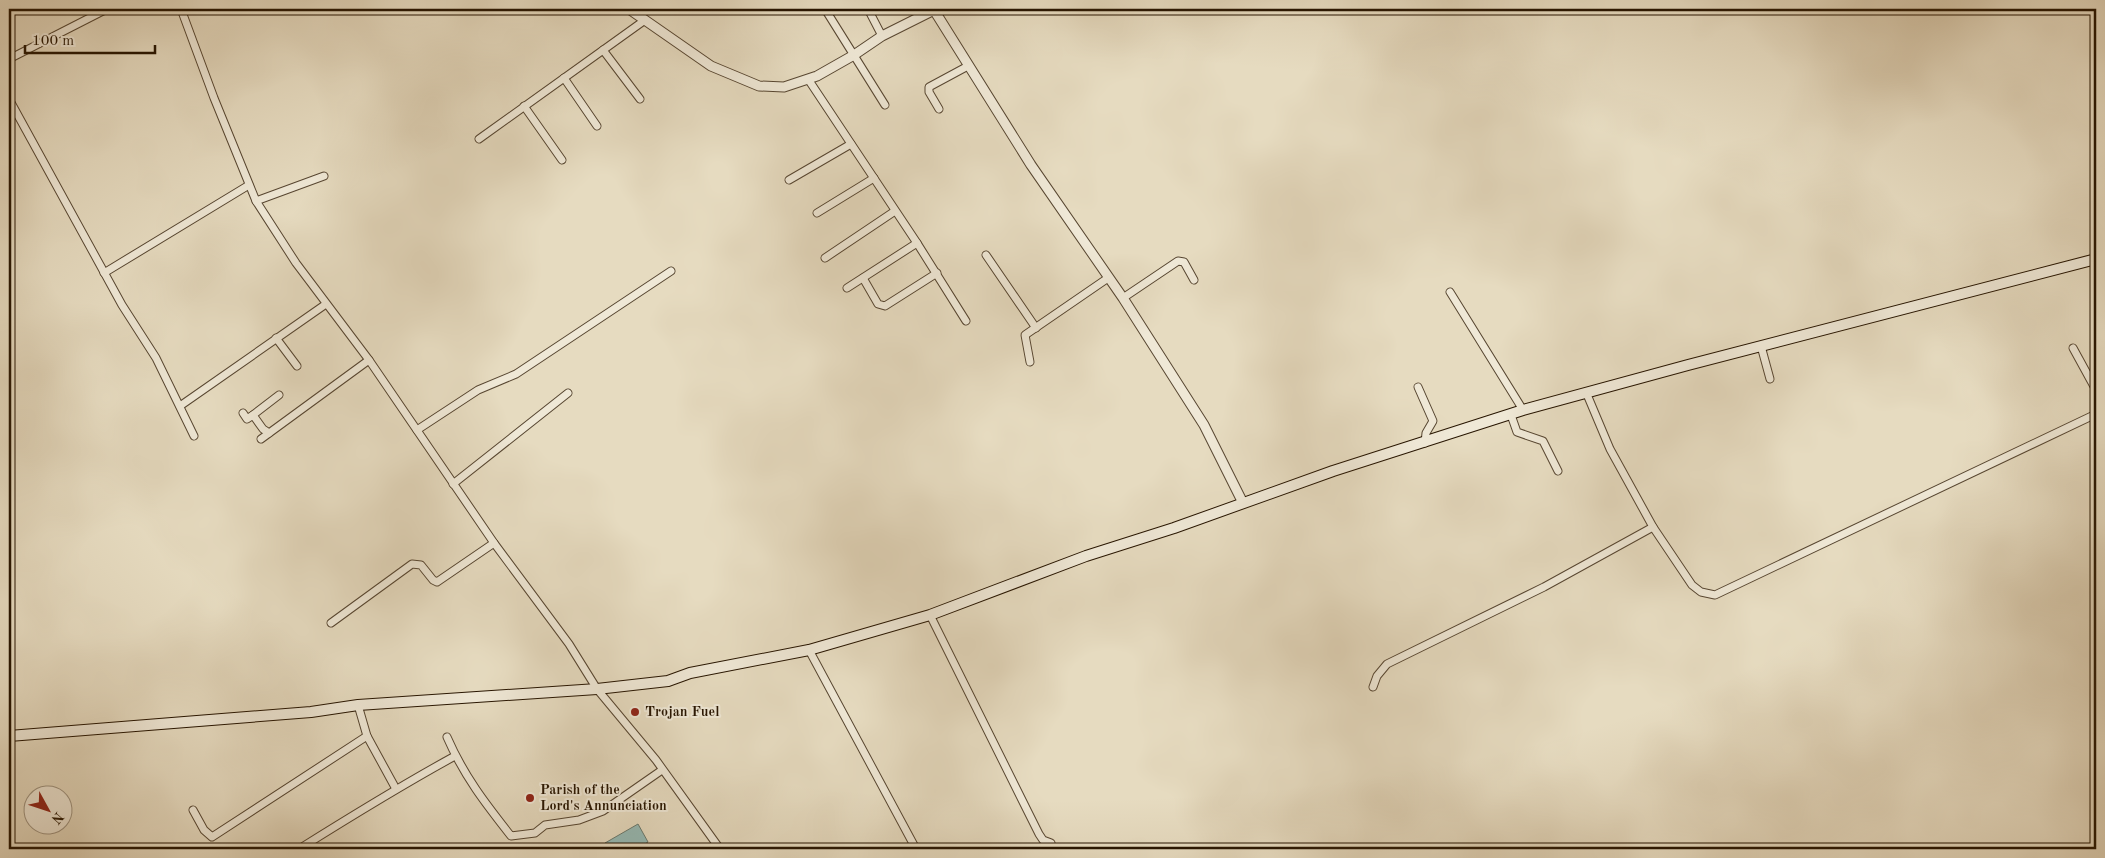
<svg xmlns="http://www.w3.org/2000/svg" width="2105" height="858" font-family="'Old Standard TT',serif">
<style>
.water{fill:#96bbb6;stroke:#6a796e}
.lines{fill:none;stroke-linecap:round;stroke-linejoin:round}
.minor-casing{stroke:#574631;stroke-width:9}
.tertiary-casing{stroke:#574631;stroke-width:11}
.secondary-casing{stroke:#271501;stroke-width:12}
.minor{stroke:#efe8d6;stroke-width:7}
.tertiary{stroke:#efe8d6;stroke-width:9}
.secondary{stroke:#efe8d6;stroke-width:10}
.poi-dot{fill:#8f2418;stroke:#efe8d6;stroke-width:2}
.labels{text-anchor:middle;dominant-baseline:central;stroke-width:4;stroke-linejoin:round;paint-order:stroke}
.poi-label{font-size:14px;font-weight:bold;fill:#271501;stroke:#efe8d6;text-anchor:start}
</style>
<rect width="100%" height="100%" fill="#e6dbc0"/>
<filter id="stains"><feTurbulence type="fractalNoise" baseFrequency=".004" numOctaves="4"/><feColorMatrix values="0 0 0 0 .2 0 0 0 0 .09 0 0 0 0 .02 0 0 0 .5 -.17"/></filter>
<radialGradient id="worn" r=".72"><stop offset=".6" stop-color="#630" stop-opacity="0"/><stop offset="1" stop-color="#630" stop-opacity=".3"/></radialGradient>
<path class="water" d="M638,824L648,842L636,849H609L605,843Z"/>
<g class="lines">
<defs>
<g id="minor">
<path d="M181,9L214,98L256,201L296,263L369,360L494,543L569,644L597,689L656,760L720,849"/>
<path d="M825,9L885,105"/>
<path d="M868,9L882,36"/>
<path d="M603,50L640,99"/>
<path d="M9,59L107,9"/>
<path d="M564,78L597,126"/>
<path d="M808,79L917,243L966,321"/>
<path d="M9,99L122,305L156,358L194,436"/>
<path d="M524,106L562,160"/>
<path d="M939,109L929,92V87L968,66"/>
<path d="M479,139L645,20"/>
<path d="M789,180L851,144"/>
<path d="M256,201L324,176"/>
<path d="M817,213L874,178"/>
<path d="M986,255L1036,328"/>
<path d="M825,258L895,211"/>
<path d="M104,273L249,185"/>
<path d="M863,278L878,304L885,306L937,273"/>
<path d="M847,288L917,243"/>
<path d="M1450,292L1523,410"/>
<path d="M1123,298L1178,261L1184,262L1194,280"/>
<path d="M276,338L297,366"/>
<path d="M1761,346L1770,379"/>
<path d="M2073,348L2096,390"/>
<path d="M1030,362L1025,335L1108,278"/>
<path d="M1418,387L1433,421L1426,433L1425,443"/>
<path d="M1586,392L1610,449L1653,527L1692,585L1701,592L1715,595L2096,414"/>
<path d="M180,406L326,304"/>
<path d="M243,413L247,419L253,415L263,429L269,433"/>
<path d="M253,415L279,395"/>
<path d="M1511,415L1517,432L1543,441L1558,471"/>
<path d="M417,430L478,390L516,374L671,271"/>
<path d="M261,439L369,360"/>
<path d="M453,484L568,393"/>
<path d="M930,615L1039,834L1043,840L1051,843"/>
<path d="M331,623L412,564L421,565L433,580L437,582L494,543"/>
<path d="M809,650L916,849"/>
<path d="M1373,687L1377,676L1387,664L1544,587L1653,527"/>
<path d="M358,705L367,736L396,789"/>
<path d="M447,737C464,776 485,803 511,836L535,833L545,825L579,820L603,811L662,770"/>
<path d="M193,810L204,830L212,837L367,736"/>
<path d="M299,849C350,817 402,785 455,756"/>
</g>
<path id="tertiary" d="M629,9L711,66L759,86L784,87L817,76L854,55L882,36L934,10L1031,165L1123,298L1204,425L1243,503"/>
<path id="secondary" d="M9,736L311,712L358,705L597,689L668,681L690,673L809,650L930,615L1086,556L1174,528L1333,471L1523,410L1688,365L2096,259"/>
</defs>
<use href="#minor" class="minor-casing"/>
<use href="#tertiary" class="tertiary-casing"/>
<use href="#secondary" class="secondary-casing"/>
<use href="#minor" class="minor"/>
<use href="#tertiary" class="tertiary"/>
<use href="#secondary" class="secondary"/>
</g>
<g class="poi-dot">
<circle cx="635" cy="712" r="5"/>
<circle cx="530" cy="798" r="5"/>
</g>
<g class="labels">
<g class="poi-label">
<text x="645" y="712">Trojan Fuel</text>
<text x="540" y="790">Parish of the<tspan x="540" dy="16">Lord's Annunciation</tspan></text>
</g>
</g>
<rect width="2105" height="858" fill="none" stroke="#e6dbc0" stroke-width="30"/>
<rect x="10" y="10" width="2085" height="838" fill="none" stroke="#271501" stroke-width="2.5"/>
<rect x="15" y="15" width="2075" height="828" fill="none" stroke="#271501"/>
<g transform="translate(48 810) rotate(130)"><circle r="24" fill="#efe8d6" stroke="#9f9481"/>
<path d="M0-4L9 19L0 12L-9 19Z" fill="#8f2418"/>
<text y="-8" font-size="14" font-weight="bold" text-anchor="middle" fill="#271501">N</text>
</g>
<path d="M25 45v8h130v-8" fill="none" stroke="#271501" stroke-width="2.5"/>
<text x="32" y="45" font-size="15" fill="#271501" stroke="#efe8d6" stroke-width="4" paint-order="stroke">100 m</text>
<rect width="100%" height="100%" filter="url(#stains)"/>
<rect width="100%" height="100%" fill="url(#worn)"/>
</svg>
